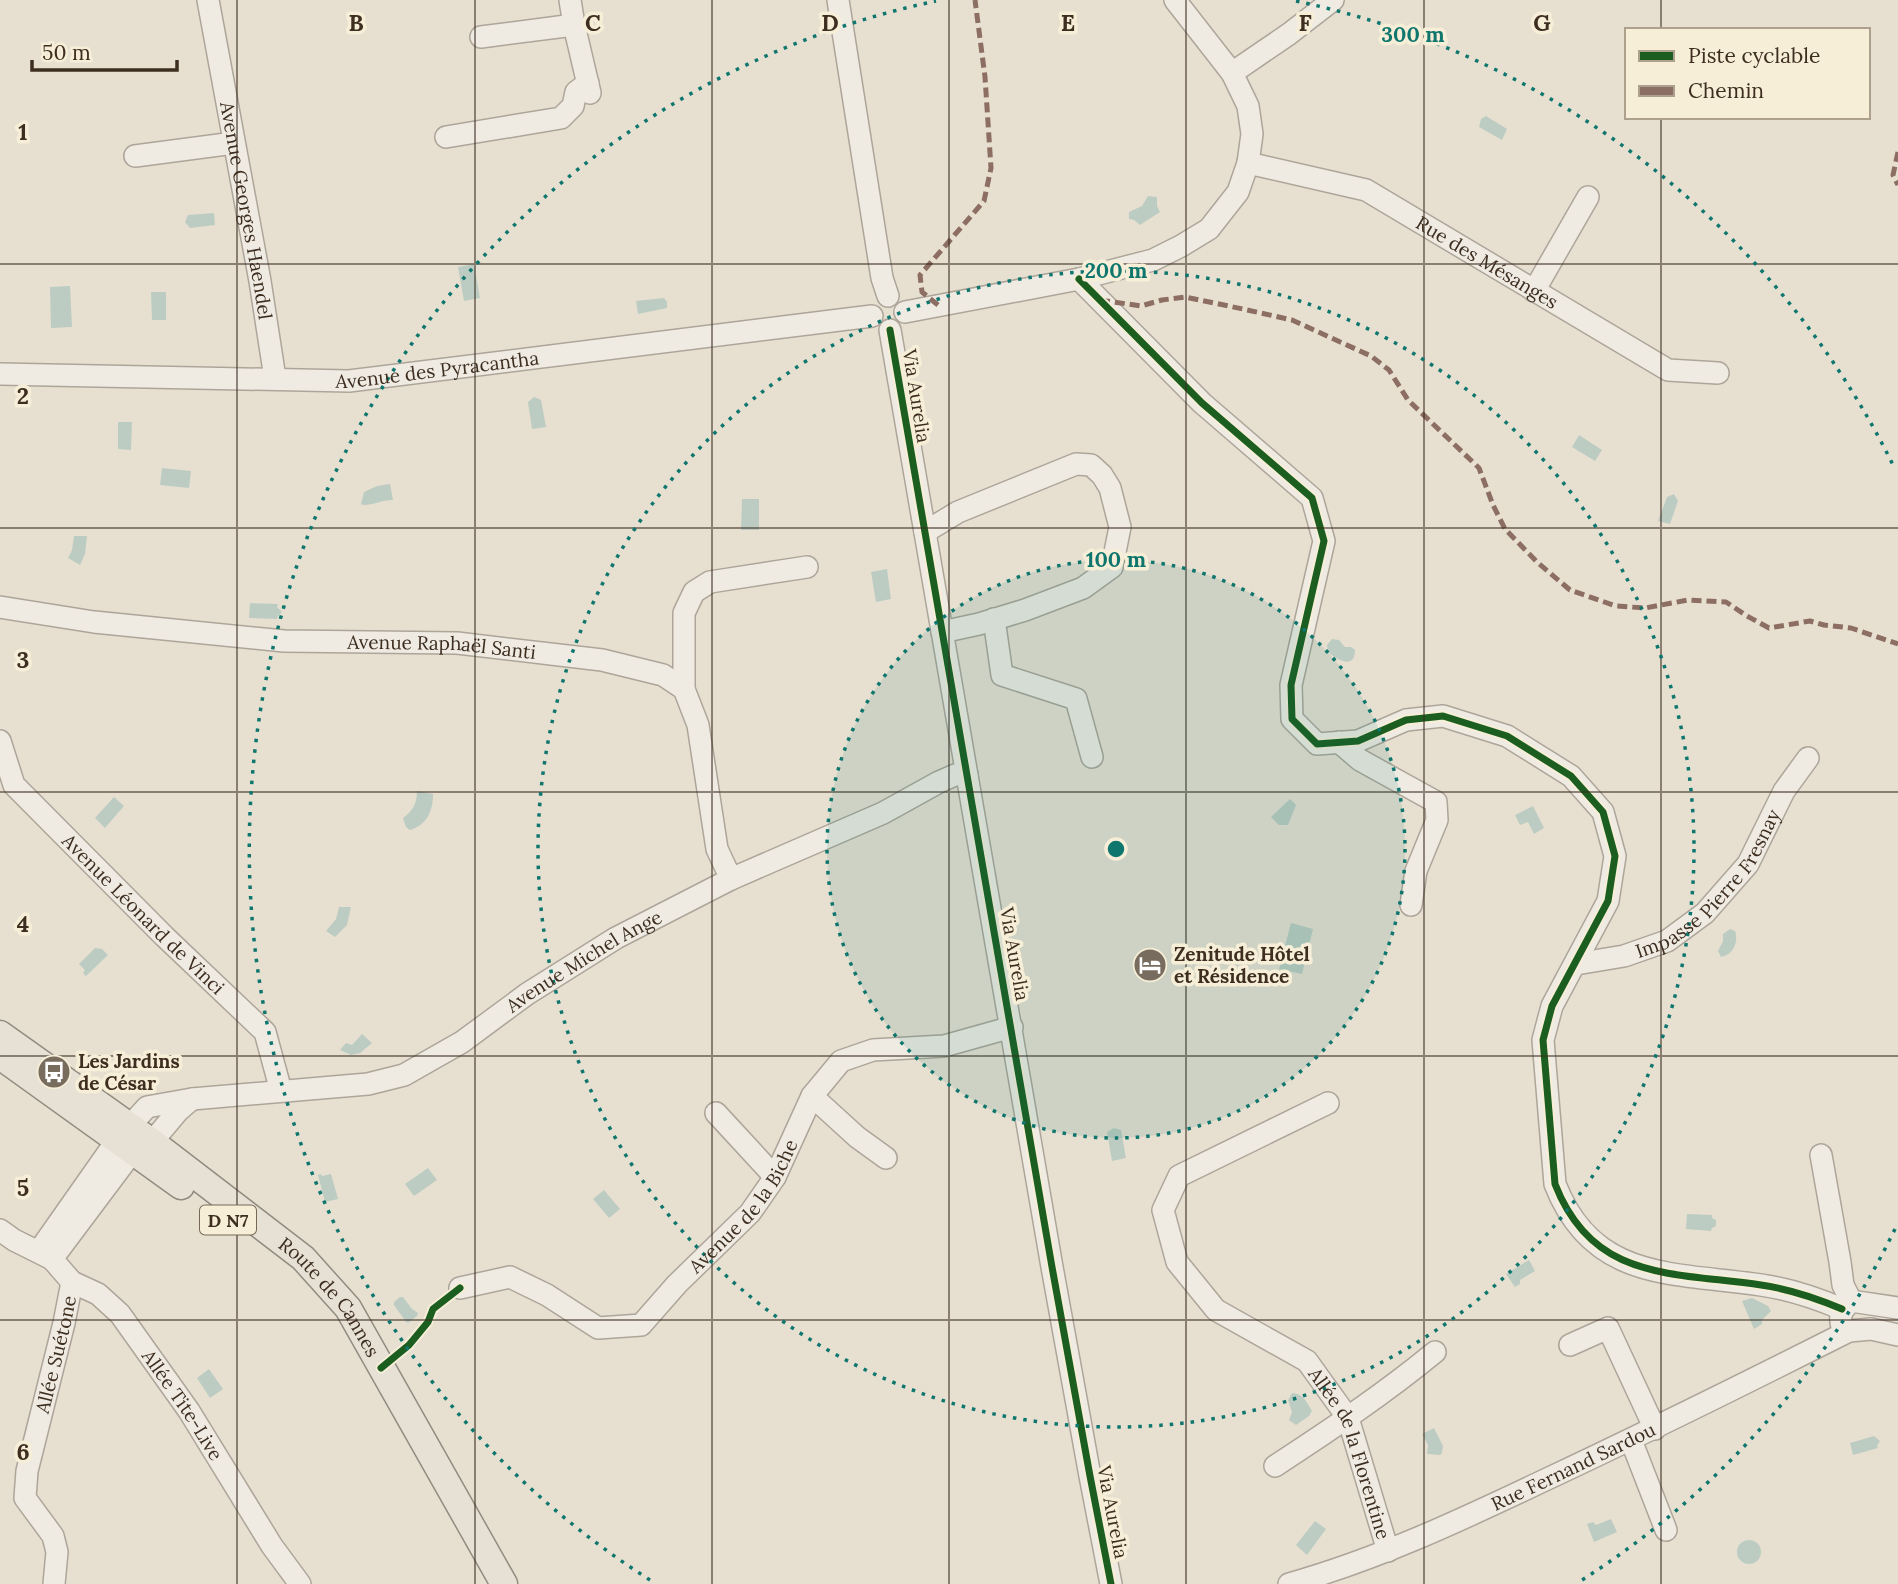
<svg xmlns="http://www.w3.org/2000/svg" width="1898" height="1584" font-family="Lora,serif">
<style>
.water{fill:#bcccc2}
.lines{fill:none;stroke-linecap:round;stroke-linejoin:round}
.minor-casing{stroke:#ada599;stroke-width:24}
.major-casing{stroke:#928b80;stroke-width:29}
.minor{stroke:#efebe3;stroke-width:21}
.major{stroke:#e6e1d4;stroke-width:26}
.quiet{stroke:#8d6e63;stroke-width:5;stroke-dasharray:10 5;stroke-linecap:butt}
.cycleway-casing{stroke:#f7eed8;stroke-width:11}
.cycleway{stroke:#1b5e20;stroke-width:7}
.grid{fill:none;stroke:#3d2e20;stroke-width:2;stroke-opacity:0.55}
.ring{fill:none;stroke:#0f766e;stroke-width:3.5;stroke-dasharray:3.5 7}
.labels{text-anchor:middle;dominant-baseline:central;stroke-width:7;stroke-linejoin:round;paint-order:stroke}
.shield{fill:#f7eed8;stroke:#756857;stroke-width:2}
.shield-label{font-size:18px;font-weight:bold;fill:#3d2e20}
.street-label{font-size:19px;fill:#3d2e20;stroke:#f7eed8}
.poi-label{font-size:19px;font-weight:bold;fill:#3d2e20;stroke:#f7eed8;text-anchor:start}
.grid-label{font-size:23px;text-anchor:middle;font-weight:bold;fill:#3d2e20;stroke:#f7eed8;stroke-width:7;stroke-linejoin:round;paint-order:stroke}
.centre{fill:#0f766e;stroke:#f7eed8;stroke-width:3.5}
.ring-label{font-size:21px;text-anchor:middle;font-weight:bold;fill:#0f766e;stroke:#f7eed8;stroke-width:7;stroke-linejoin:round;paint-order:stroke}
</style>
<rect width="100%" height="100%" fill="#e7e0d1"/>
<g class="water">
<path d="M1486,116L1507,129L1502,140L1479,127L1481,119Z"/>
<path d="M1148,196L1157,197V206L1160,212L1140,225L1134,220L1129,219V212L1142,206Z"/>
<path d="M214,213L215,225L190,228L185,222L188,215Z"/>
<path d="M474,264L480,298L464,301L458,267Z"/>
<path d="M70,286L72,327L51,328L50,287Z"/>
<path d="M151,292H166V320H152Z"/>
<path d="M664,298L667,302V308L638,314L636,301Z"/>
<path d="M534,397L541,400L546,427L532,429L528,402Z"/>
<path d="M118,422H132L131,450L118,449Z"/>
<path d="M1579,435L1602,450L1595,461L1572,447Z"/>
<path d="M162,468L191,471L189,488L160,485Z"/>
<path d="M390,484L393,500C382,500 374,505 363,505L361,504L364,492L377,486Z"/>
<path d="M1674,494L1678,501L1670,524L1658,521L1667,497Z"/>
<path d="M742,499H759V530H741Z"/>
<path d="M74,536H87L85,554L80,565L68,558L72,550Z"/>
<path d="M887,569L891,599L876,602L871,572Z"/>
<path d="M250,603L278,604L277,607L282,612L278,616L277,619L249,618Z"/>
<path d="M1332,639L1339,640L1345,647H1351L1355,650C1355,670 1337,660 1328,652L1327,645Z"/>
<path d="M417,791L433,794C433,811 427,825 410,830L406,827L403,818C413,811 417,803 417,791Z"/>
<path d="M114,797L124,806L105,828L95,818Z"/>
<path d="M1290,799L1296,805L1288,825H1279L1271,817Z"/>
<path d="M1533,806L1544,828L1534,834L1528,822L1520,825L1515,815Z"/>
<path d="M339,907H351L347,925L335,937L326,931L336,919Z"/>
<path d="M1291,923L1313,929L1302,974L1279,969Z"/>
<path d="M1730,929L1735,931C1739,942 1733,955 1721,957L1718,951L1723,941V934Z"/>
<path d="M95,948L102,949L108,955L86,976L83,973L85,970L79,964Z"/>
<path d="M362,1034L372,1043L360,1053L351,1055L340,1050L346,1043L352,1045Z"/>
<path d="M1114,1128L1121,1130L1126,1158L1112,1161L1107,1132Z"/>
<path d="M428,1168L437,1180L414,1196L405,1184Z"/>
<path d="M321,1174L322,1176L331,1174L338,1199L325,1202L318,1175Z"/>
<path d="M604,1190L620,1209L609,1218L593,1199Z"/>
<path d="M1687,1214L1712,1215V1218L1716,1220V1226L1712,1228L1711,1231L1686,1229Z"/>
<path d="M1529,1260L1535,1271L1520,1280V1284L1515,1287L1506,1274Z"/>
<path d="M400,1297H403L412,1309L418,1313L417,1316L408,1323L406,1322L394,1305V1302Z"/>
<path d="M1752,1298L1768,1306L1771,1311L1762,1320V1324L1754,1329L1742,1301Z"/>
<path d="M209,1369L223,1389L210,1398L197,1378Z"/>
<path d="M1292,1393C1303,1393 1307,1403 1312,1411L1309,1416L1296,1425L1289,1420L1292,1412L1288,1400Z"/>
<path d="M1434,1428L1443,1446L1442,1453L1440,1455L1427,1454L1428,1445L1422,1434Z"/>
<path d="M1874,1436L1880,1441L1877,1446L1878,1448L1853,1455L1850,1443Z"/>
<path d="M1611,1519L1617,1532L1594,1542L1587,1524L1593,1522L1596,1525Z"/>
<path d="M1315,1521L1326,1529L1307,1555L1296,1545Z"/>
<circle cx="1749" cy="1552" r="12"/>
</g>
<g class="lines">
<defs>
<g id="minor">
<path id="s1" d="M208,0L260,281L275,378"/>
<path d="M570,0L574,25L590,93"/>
<path d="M838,0L882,278L888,296"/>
<path d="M481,37L574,25"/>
<path d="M1232,73L1289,34L1333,0"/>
<path d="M446,137L561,118L573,106L576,92L588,83"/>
<path d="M135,156L234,143"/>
<path id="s2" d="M1248,163L1366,190L1668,370L1718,373"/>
<path d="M1079,279L1202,403L1312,498L1324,541L1291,685L1292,719L1317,744L1358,741L1406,720L1443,716L1507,736L1571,776L1603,812L1615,856L1608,901L1552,1006L1543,1040L1555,1184C1593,1282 1674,1272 1761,1285C1789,1289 1816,1298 1842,1309"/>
<path d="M1534,291L1588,197"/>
<path d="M905,312L1079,279L1153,260L1181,246L1209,229L1238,192L1248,163L1252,134L1248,106L1232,73L1175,0"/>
<path d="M890,330L1052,1267L1090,1476L1111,1584"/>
<path id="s3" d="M0,374L349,381L872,316"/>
<path d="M925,532L958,512L1076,464L1091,465L1102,475L1110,488L1120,527L1112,567L1083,588L1025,610L979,624L942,632"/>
<path id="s4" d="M0,607L94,622L284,641L457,643L602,660L663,675L684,689L698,725L717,849L731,879"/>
<path d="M994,619L1002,675L1076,699L1092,757"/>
<path d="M684,689V613L694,592L710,582L807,567"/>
<path id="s5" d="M0,741L14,785L164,936L265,1032L281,1091"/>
<path d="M1339,742L1360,760L1436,802L1437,820L1416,871L1411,905"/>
<path id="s6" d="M1576,964L1624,956L1667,941L1705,913L1748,864L1784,791L1808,758"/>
<path d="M812,1096L857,1137L886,1158"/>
<path id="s7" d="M1328,1103L1179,1176L1163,1210L1177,1262L1216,1310L1307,1361L1348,1418L1388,1551"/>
<path d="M716,1113L775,1177"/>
<path d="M1821,1155L1840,1262L1843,1285L1851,1301"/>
<path id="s8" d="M0,1230L14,1240L52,1259L72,1282L98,1294L120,1314L189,1411L272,1546L300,1584"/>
<path id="s9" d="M39,1251L117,1140L147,1107L192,1099L368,1084L404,1075L462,1042L527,994L616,938L731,879L883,813L939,782L955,775H967"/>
<path d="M52,1259L133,1151L152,1142L178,1111L192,1099"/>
<path id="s10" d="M460,1288L510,1277L547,1295L598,1328L641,1325L677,1284L750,1213L775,1177L812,1096L841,1061L873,1050L944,1046L1012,1027"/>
<path d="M1898,1308L1851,1301C1841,1311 1838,1316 1843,1330L1849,1331L1871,1329L1898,1335"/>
<path d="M1570,1345L1608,1328L1655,1429"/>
<path d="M1631,1440L1666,1530"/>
<path d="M1275,1466C1330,1430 1384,1394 1435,1352"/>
<path id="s11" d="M54,1584L57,1552L53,1536L25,1498L27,1471L64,1323L72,1282"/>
<path id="s12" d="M1289,1584C1378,1559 1461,1520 1545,1480C1647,1432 1748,1382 1849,1331"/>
</g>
<g id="major">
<path id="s13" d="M0,1034L152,1142L303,1258L348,1308L504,1584"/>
<path d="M0,1056L181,1186"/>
</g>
</defs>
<use href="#minor" class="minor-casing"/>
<use href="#major" class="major-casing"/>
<use href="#minor" class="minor"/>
<use href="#major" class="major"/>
<g class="quiet">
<path d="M1898,152L1893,175L1898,185"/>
<path d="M1100,300L1141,306L1162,300L1185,297L1243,309L1292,320L1371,356L1389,370L1408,400L1479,468L1493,505L1505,529L1537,562L1570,590L1616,606L1645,608L1688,600L1726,602L1747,616L1769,628L1810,621L1824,625L1851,628L1898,644"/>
<path d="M938,305L922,292L920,275L984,201L991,168L985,77L975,0"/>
</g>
<defs>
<g id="cycleway">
<path d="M1079,279L1202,403L1312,498L1324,541L1291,685L1292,719L1317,744L1358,741L1406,720L1443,716L1507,736L1571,776L1603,812L1615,856L1608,901L1552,1006L1543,1040L1555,1184C1593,1282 1674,1272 1761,1285C1789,1289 1816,1298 1842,1309"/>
<path d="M890,330L1052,1267L1090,1476L1111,1584"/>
<path d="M381,1368L409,1345L428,1322L433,1309L460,1288"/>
</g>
</defs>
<use href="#cycleway" class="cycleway-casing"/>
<use href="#cycleway" class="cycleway"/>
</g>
<path class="grid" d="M237,0V1584M475,0V1584M712,0V1584M949,0V1584M1186,0V1584M1424,0V1584M1661,0V30M1661,117V1584M0,264H1898M0,528H1898M0,792H1898M0,1056H1898M0,1320H1898"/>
<circle cx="1116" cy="849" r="289" fill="#0f766e" fill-opacity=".12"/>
<g class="ring">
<circle cx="1116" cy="849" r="289"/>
<circle cx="1116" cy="849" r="578"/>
<path d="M1895 1229A867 867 0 0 1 1582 1580M650 1580A867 867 0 0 1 936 1M1296 1A867 867 0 0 1 1895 469"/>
</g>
<defs>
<symbol id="hotel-disc" viewBox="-11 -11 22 22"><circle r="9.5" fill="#786c5e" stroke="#f7eed8"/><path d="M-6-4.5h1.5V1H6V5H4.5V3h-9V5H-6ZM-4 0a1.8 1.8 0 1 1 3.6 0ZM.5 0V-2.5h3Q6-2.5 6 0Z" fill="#fff"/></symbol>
<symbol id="bus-disc" viewBox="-11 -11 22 22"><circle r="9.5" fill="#786c5e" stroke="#f7eed8"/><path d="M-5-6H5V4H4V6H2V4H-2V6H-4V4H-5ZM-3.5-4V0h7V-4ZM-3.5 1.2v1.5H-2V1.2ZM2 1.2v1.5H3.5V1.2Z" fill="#fff"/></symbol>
</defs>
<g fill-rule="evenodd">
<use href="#hotel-disc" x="1131" y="946" width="38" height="38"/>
<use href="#bus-disc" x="35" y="1053" width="38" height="38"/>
</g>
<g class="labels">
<rect class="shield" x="200" y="1205.5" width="56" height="29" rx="5"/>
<g class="shield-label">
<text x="228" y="1220">D N7</text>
</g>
<g class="street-label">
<text stroke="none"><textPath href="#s1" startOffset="214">Avenue Georges Haendel</textPath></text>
<text stroke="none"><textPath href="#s2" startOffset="262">Rue des Mésanges</textPath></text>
<text stroke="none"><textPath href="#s3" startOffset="438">Avenue des Pyracantha</textPath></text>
<text transform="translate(917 396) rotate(81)">Via Aurelia</text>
<text stroke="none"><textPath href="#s4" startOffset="444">Avenue Raphaël Santi</textPath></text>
<text stroke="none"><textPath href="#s6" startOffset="164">Impasse Pierre Fresnay</textPath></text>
<text stroke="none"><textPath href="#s5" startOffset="229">Avenue Léonard de Vinci</textPath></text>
<text transform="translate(1015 954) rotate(80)">Via Aurelia</text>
<text stroke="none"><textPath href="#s9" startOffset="653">Avenue Michel Ange</textPath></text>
<text stroke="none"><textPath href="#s10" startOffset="354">Avenue de la Biche</textPath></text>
<text stroke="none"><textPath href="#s13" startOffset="424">Route de Cannes</textPath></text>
<text stroke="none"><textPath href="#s11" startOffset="243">Allée Suétone</textPath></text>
<text stroke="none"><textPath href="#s8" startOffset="259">Allée Tite-Live</textPath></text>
<text stroke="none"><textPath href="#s7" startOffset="527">Allée de la Florentine</textPath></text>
<text stroke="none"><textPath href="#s12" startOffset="308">Rue Fernand Sardou</textPath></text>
<text transform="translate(1113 1512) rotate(79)">Via Aurelia</text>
</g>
<g class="poi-label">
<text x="1174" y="954">Zenitude Hôtel<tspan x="1174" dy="22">et Résidence</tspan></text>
<text x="78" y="1061">Les Jardins<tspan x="78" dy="22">de César</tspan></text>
</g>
</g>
<g class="grid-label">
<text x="356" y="31">B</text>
<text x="593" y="31">C</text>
<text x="830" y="31">D</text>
<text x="1068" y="31">E</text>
<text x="1305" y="31">F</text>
<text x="1542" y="31">G</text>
<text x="23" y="140">1</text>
<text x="23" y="404">2</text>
<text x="23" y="668">3</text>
<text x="23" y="932">4</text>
<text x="23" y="1196">5</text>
<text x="23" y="1460">6</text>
</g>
<circle cx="1116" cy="849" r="10" class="centre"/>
<g class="ring-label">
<text x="1413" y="42">300 m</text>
<text x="1116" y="278">200 m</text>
<text x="1116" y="567">100 m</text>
</g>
<rect x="1625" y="28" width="245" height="91" fill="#f7eed8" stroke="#ada18e" stroke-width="2"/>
<rect x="1639" y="51" width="35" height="10" fill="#1b5e20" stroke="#ada18e" stroke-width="2"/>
<text x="1688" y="63" font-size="21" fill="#3d2e20">Piste cyclable</text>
<rect x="1639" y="86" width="35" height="10" fill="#8d6e63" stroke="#ada18e" stroke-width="2"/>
<text x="1688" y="98" font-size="21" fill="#3d2e20">Chemin</text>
<path d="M32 60v10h145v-10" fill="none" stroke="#3d2e20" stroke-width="3.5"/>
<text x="42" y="60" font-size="21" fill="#3d2e20" stroke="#f7eed8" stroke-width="5" paint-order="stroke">50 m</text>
</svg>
